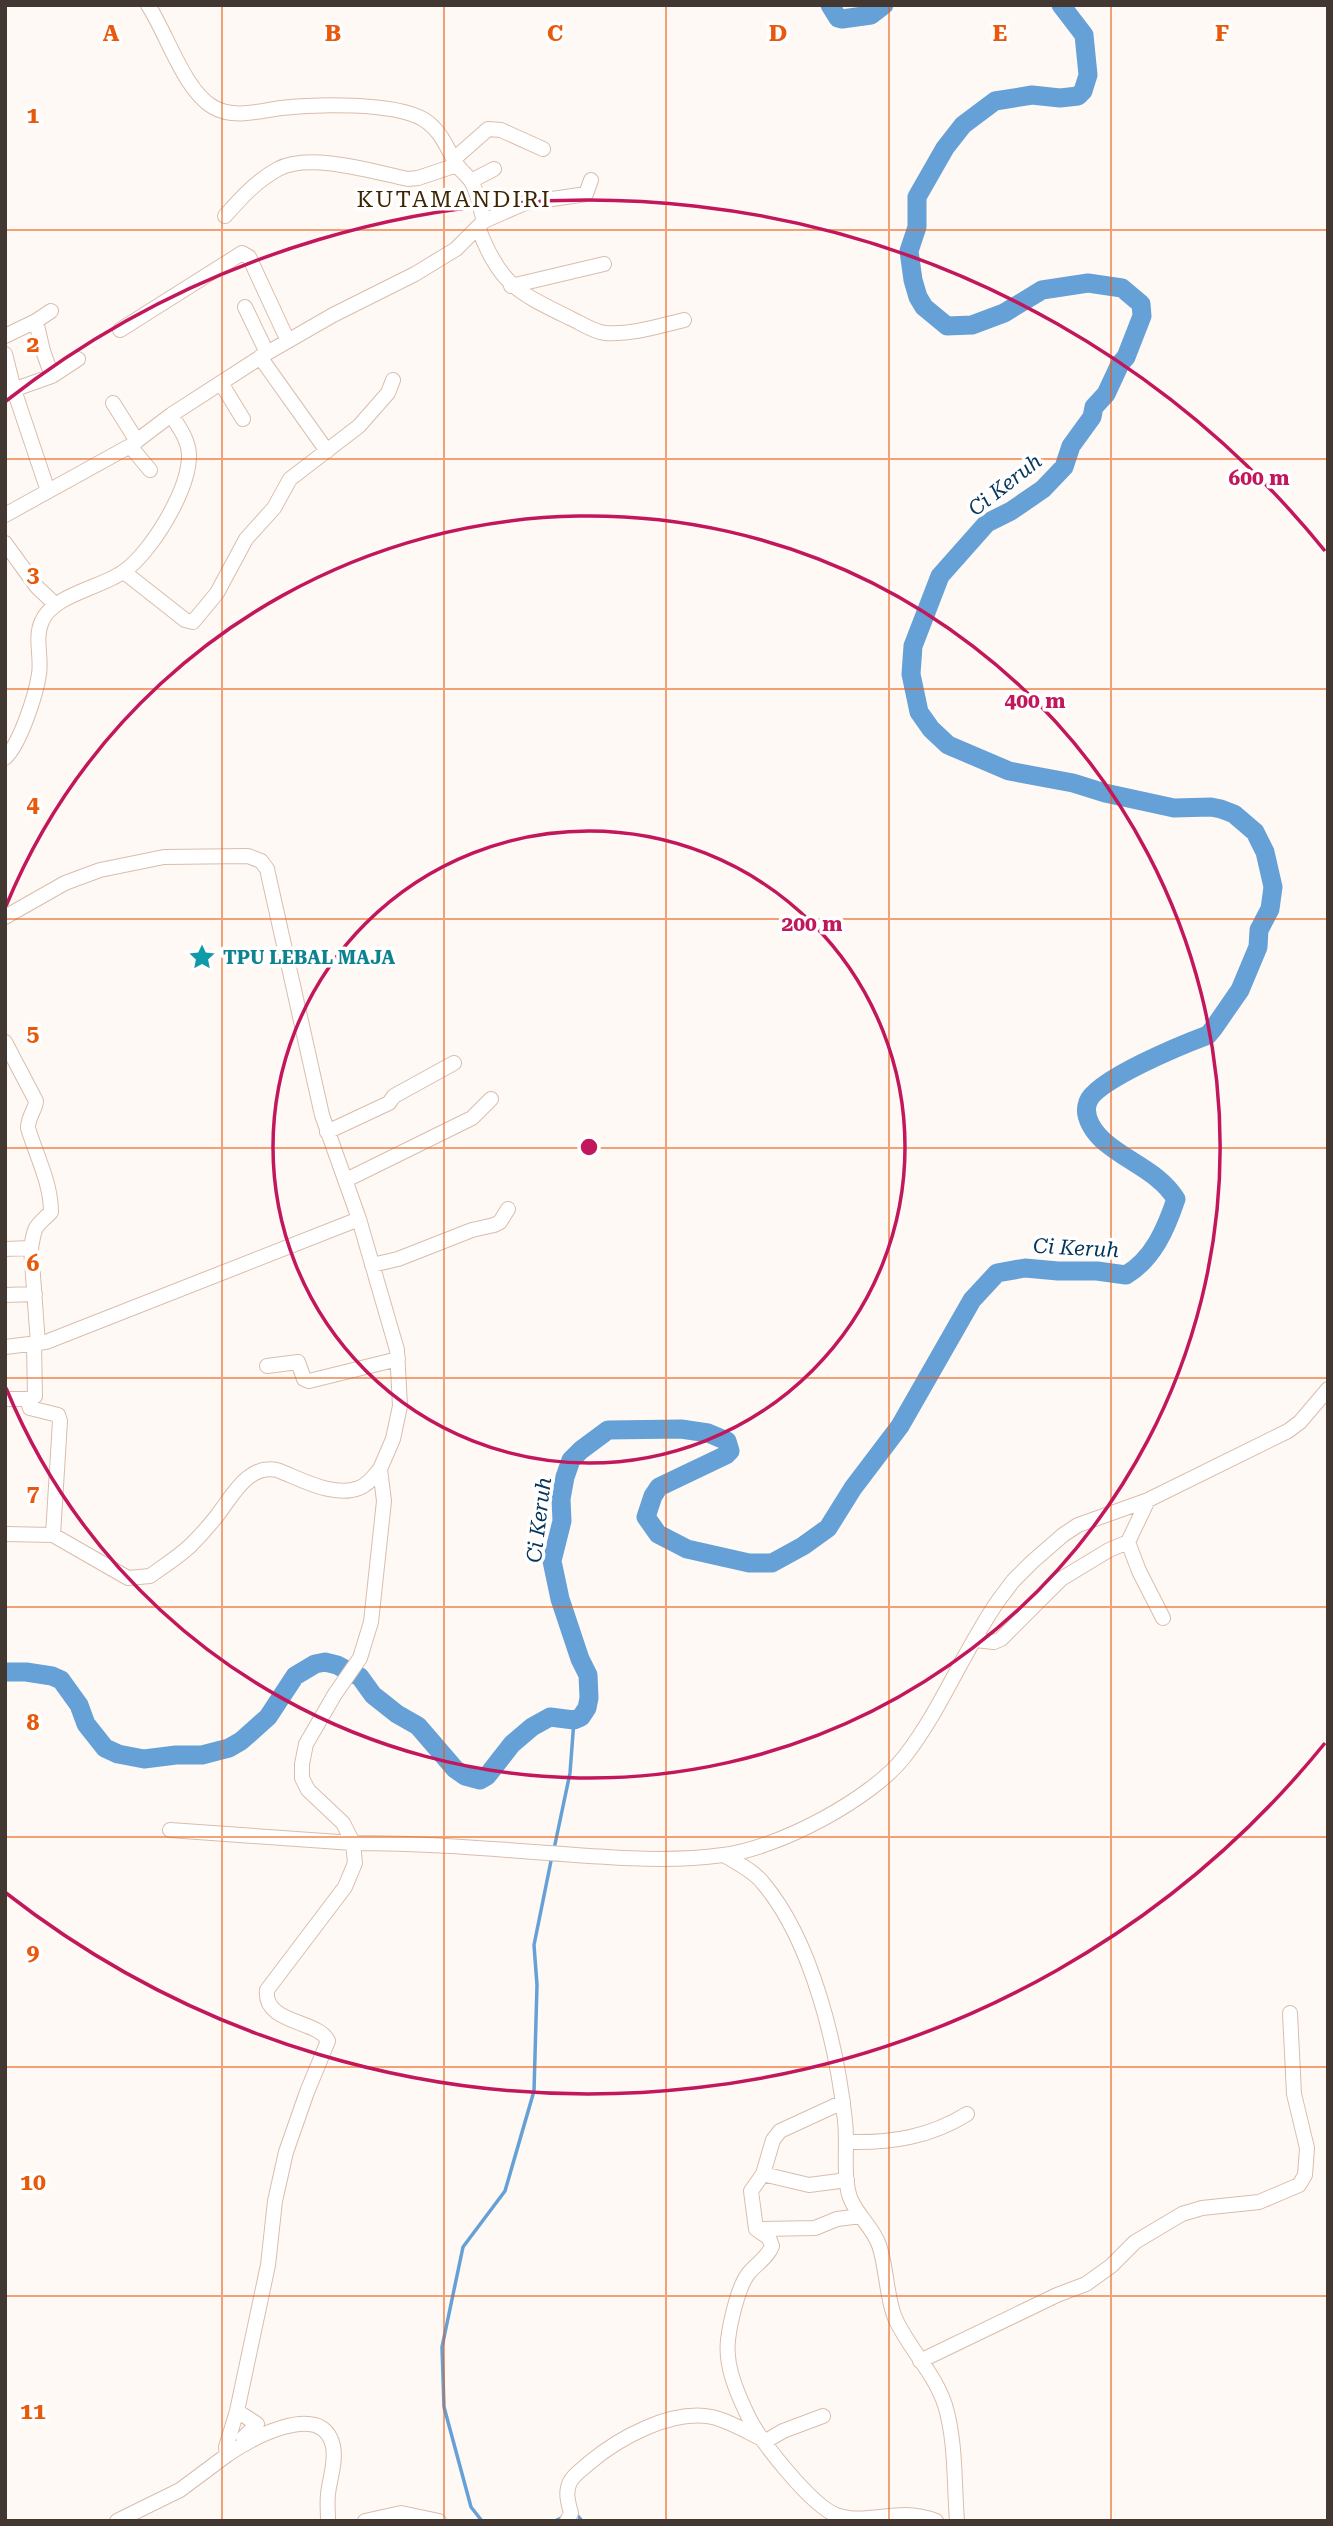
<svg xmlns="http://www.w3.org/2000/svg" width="1333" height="2526" font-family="'Roboto Serif',serif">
	<rect width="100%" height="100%" fill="#fff9f5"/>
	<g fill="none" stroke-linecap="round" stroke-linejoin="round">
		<path stroke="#65a1d7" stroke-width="3.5" d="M554,1849l16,-76 4,-53
			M573,2516h5l4,5
			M482,2521l-11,-14 -27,-100 -2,-60 21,-100 42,-56 29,-100 3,-106 -3,-40 18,-89
			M555,2521l10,-5"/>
		<path stroke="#65a1d7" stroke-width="19" d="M830,5l8,13 4,1 29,-4 13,-10
			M5,1672h21l26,4 9,4 18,25 7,19 19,24 13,6 26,5 32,-4h26l27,-7 12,-7 27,-24 27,-41 20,-12 10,-2 12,3 23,12 13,18 24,19 21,12 37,43 10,7 15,4 7,-4 25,-32 20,-17 18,-10 24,3 7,-3 6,-9 2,-10 -1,-23 -8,-16 -20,-60 -8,-38 10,-40 -1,-22 4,-22 6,-17 10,-10 27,-20 73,-1 27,4 19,8 3,10 -4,4 -67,32 -6,9 -7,21 12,17 29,15 62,14h23l31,-17 25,-18 25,-40 47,-62 72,-126 25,-27 28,-5 33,3h39l29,4c27,-16 40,-46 50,-76 -17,-27 -46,-36 -70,-56 -11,-9 -24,-26 -18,-41 7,-22 96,-58 120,-67l5,-6 27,-39 18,-43 1,-17 11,-21 3,-22 -8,-35 -10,-20 -21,-18 -13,-5 -10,-2 -37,1 -69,-15 -32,-10 -64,-12 -61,-26 -17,-16 -12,-17 -8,-38 2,-28 27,-70 47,-53 24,-12 32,-22 21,-22 7,-21 21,-29 2,-10 12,-13 14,-30 6,-7 16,-41 -1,-12 -19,-16 -34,-5 -46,7 -38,23 -32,12 -25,1 -23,-19 -6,-10 -5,-17 -4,-29 8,-24v-30l28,-49 18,-23 32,-24 37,-6 28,3 18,-2 5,-5 5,-16 -4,-40 -23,-30"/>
		<g stroke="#d9bdac" stroke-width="16">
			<path id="minor" d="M148,5c19,29 36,85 65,102 20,12 47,4 68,1 35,-4 111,-6 142,11 19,12 23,28 34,46 4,6 10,10 14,16 7,11 9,28 13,40
				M454,159l34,-30 13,1 42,19
				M471,181l23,-12
				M225,216c16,-18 31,-35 53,-47 32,-17 95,3 130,10l10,-1 39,-13
				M478,227c22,58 39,65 92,91 11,5 24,14 35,15 27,2 54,-7 79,-13
				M511,286l93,-22
				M245,307l22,46
				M36,321l7,30 9,25
				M120,330l122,-77 7,4 39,84
				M5,336l31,-15 15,-10
				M5,354l9,36 34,101
				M260,357l67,94
				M221,383l22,36
				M7,392l45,-16 26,-17
				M113,403l24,38
				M130,446l20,24
				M5,515l125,-69 41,-31 96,-62 66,-38 82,-41 41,-25 28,-28 41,-18 61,-9 5,-14
				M5,543l32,44 18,17
				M124,572l61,48 8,2 24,-29 29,-54 28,-31 16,-29 69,-53 29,-33 5,-13
				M5,758c15,-14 31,-63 34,-84 3,-17 -5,-36 3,-53 11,-26 58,-33 81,-49 28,-19 67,-83 66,-118 -1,-15 -10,-27 -18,-39
				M5,917l60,-34 35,-13 64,-13 84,-1 13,5 6,8 55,246 37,104 38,131 3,56 -7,33 -13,30 4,32 -13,121 -11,36 -25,36 -29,50 -4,20v14l6,12 35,33 10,20 -183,-13
				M5,1042l31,59c0,8 -8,15 -8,27 8,27 23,55 23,84 -16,16 -16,12 -20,36
				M327,1132l62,-29 5,-7 60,-33
				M346,1180l126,-62 19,-19
				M5,1249l26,-1 7,96
				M372,1265l26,-6 74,-29 22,-5 6,-3 8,-13
				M5,1295l30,-1
				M5,1347l41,-5 313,-123
				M267,1366l31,-4 6,17 5,2 89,-22
				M5,1399h22l8,-3 -1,-51
				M27,1399l3,9 28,7 2,6 -7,114
				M1148,1500l-20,42 11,29 24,47
				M5,1534l48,1 75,43 22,-2c14,-10 28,-19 40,-30 9,-9 18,-19 26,-29 16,-20 31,-53 61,-47 24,9 56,28 82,18 9,-3 15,-12 21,-19
				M975,1640l19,2 7,-3 60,-60 48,-29 19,-8
				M724,1855c13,8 30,16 39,28 49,58 74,163 82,238 3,24 -3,58 6,79 7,16 22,28 28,45 8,23 7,51 16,73 14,31 39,54 50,87 11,36 9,78 12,116
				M843,2102l-63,29 -7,9 -10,34 -12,17 5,38 13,9 3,8c-4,11 -16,18 -24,28 -10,13 -18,49 -20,66 -3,26 9,53 20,76 12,25 63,89 88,99 22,8 47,0 69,0 11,0 21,2 31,6
				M848,2142c44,1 82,-5 119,-28
				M763,2174l46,11 38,-5
				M757,2229l58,-1 22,-9 24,-3
				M920,2361l137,-66 29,-11 25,-18 24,-24 47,-28 20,-6 57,-6 40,-17 6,-10 2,-27 -13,-54 -4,-81
				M237,2411l20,13 -14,14
				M227,2455c22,-15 95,-57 106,-9 3,17 -3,31 -5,48 -1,8 0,18 0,27
				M117,2521l63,-31 47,-35 -1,-8 11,-36 31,-146 7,-64 11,-49 21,-60 21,-51c-9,-21 -65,-17 -61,-51l78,-103 10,-24 -2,-20c65,0 130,5 195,10 58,4 117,10 175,2 54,-6 149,-56 182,-99 37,-48 59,-106 93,-155l15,-20 19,-19 31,-27 15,-10 70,-25 140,-69 12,-9 28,-33
				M365,2521l36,-8 38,8
				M567,2521l4,-8c-3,-11 -6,-21 -1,-31 4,-8 13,-13 19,-19 30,-25 82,-54 123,-46 18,4 37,16 54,24l17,-10 40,-15"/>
		</g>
		<use href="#minor" stroke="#fff" stroke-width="14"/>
	</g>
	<path fill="none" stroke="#e8590c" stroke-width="2" stroke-opacity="0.55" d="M222,5v2516M444,5v2516M666,5v2516M889,5v2516M1111,5v2516M5,230h1323M5,459h1323M5,689h1323M5,919h1323M5,1148h1323M5,1378h1323M5,1607h1323M5,1837h1323M5,2067h1323M5,2296h1323"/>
	<g fill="none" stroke="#c2185b" stroke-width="3.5">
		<circle cx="589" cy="1147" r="316"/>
		<path d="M6 906A631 631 0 1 1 6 1388"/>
		<path d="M1325 1743A947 947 0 0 1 6 1893M6 401A947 947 0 0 1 1325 551"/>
	</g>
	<defs>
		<g id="sight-bare" transform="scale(2.1)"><path d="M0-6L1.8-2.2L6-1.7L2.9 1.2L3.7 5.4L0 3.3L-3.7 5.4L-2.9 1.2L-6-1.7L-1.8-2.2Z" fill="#0f9aa8" stroke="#fff" stroke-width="2.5" paint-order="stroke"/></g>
	</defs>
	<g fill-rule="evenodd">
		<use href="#sight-bare" x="202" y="957"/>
	</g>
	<g text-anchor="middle" stroke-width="7" stroke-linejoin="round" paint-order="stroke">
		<g font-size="19" font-weight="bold" fill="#0d838f" stroke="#fff" text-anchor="start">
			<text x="223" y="964">TPU LEBAL MAJA</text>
		</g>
		<g font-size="21" font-style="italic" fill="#063559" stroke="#fff">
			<text transform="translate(1005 485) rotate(-38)" y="7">Ci Keruh</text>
			<text transform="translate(1076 1248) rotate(3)" y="7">Ci Keruh</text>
			<text transform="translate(539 1520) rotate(-83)" y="7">Ci Keruh</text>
		</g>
		<g font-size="23" letter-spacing="2" fill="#3d2502" stroke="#fff">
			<text x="454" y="207">KUTAMANDIRI</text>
		</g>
	</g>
	<g font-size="23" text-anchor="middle" font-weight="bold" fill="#e8590c" stroke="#fff" stroke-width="7" stroke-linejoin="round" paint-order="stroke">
		<text x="111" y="41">A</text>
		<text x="333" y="41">B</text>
		<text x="555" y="41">C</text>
		<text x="778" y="41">D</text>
		<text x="1000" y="41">E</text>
		<text x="1222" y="41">F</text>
		<text x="33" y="123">1</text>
		<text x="33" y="352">2</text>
		<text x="33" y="582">3</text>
		<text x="33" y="812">4</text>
		<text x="33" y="1041">5</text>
		<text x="33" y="1271">6</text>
		<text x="33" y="1501">7</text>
		<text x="33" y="1730">8</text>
		<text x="33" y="1960">9</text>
		<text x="33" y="2190">10</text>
		<text x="33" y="2419">11</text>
	</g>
	<circle cx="589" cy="1147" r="10" fill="#c2185b" stroke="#fff" stroke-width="3.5"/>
	<g font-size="21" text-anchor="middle" font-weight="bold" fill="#c2185b" stroke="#fff" stroke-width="7" stroke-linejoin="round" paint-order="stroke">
		<text x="1259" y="485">600 m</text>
		<text x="1035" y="708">400 m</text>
		<text x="812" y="931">200 m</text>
	</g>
	<rect width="1333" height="2526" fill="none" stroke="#433831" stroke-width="14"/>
</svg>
